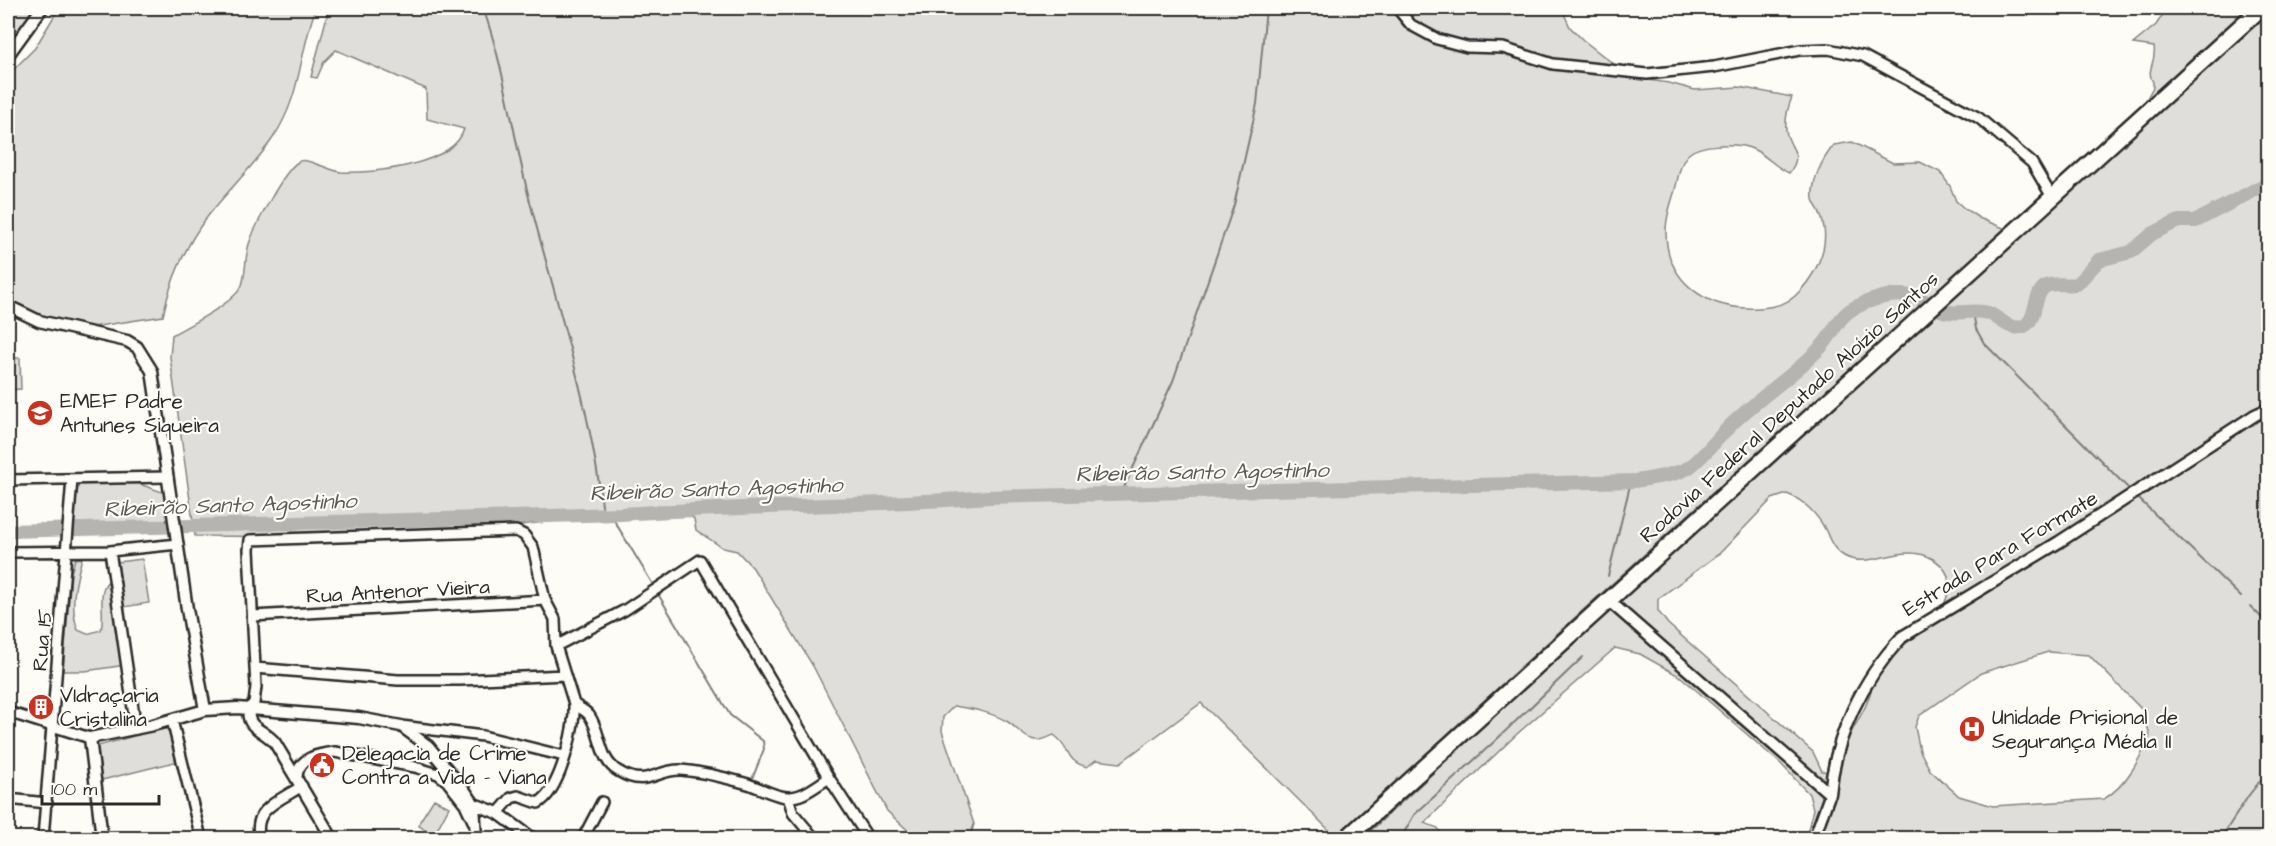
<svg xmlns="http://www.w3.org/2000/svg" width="2276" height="846" font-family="'Architects Daughter',sans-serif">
	<rect width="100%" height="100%" fill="#fdfcf7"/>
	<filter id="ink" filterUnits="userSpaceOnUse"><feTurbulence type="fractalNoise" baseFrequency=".0167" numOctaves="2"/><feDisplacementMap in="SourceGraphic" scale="12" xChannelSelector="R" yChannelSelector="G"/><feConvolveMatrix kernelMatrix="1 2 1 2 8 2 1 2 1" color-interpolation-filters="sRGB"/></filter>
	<g filter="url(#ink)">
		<path fill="#dfdeda" stroke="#858482" stroke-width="1.5" fill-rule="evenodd" d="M8,8h27l-27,38z
			M59,8h257c-17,44 -14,87 -43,130 -19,28 -44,51 -65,78 -22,28 -38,65 -45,100l-71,11 -49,-7 -16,-6 -19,-16v-223l27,-27z
			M329,8h1238l-2,8 5,11 13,13 37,29 22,10 27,4 26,7 44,-3 53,10c-4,10 -7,22 -6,33 2,18 19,23 3,43 -17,-7 -27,-24 -46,-27 -14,-2 -42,-2 -53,7 -10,7 -12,26 -15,37 -4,13 -9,27 -9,40 -1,48 36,77 81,78 15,1 36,-1 48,-12 17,-16 33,-43 29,-68 -1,-5 -3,-13 -5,-17 -2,-5 -5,-6 -6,-12 -2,-18 10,-41 21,-54l18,-3 41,21 27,-1 20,10 10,14 6,15 9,8 14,9 27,11c-70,65 -142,127 -213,191 -153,138 -306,277 -457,417l-135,-134 -81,60 -24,-3 -9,7c-23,-6 -15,-19 -33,-32 -7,3 -15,7 -23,4 -9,-3 -15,-12 -23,-17 -17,-10 -35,-13 -54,-16l-11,11 -1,14 32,93 -2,7 -7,7h-49l-29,-27 -74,-145 -60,-98 -16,-17 -14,-3 -27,-18 -2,-11 -3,-2 -18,-5 -68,3 -85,10 -202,12 -123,-1 -25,-179 2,-22c17,-10 63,-32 70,-50 4,-12 3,-28 7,-41 5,-16 35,-74 49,-82 7,-6 32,9 43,10 31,2 113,-7 123,-43l-37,-10 -1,-30 -90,-39 -12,12 -7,16 -6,-1z
			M2167,8h87l-116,107 15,-28v-5c-8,-11 4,-21 1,-35l-21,-3 23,-19z
			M2268,9v829h-462l7,-29 -4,-15 -28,-30 -100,-87 -41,-23 -25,-6 -98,86 -93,89 14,5 6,10h-81l240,-222 591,-536zM1787,494c17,6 31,21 39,37 4,10 8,19 18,25 26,15 58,-15 89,3 31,19 11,53 -9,72 -6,5 -13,8 -19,13 -11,10 -22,22 -29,35 -5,8 -6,17 -10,26 -4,9 -10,18 -15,28 -5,10 -8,23 -12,34l-10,5 -7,-1 -9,-19 -145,-128 -10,-13v-12l62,-46 52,-54zM2048,652l41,3 54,56 7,25c-11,24 -23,49 -46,63l-111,7 -34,-10 -29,-26 -10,-19 -5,-24 4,-11 62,-43z
			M8,358h12l1,31 -13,1z
			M131,481l34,12 8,35 -84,2 -17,-1v-11l7,-36z
			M82,558c-6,22 -13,50 -4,72l9,4 14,-4c5,-18 -7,-45 13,-52l12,87 -41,6h-22l8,-98 4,-14z
			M142,559l7,44 -25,4 -6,-45z
			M166,729l6,3 7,29 -77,19 -6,-28 2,-6 54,-15z
			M434,799l15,8 -15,28 -15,-9 1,-5z"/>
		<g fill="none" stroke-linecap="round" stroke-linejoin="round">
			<path stroke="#7e7d7b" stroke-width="2" d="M483,8c22,61 30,127 46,190 27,105 62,208 74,316l12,8 37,61
				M1973,312l3,17 8,14 145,146
				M1121,494l52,-113 61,-176 23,-101 9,-96
				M2139,499l102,98
				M1608,576l23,-95
				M658,594l72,121 33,26 1,8 -13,33
				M2250,606l18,18
				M1396,838l5,-3
				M1401,838l13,-23 81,-74 88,-84
				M2221,838l28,-43 19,-24"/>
			<path stroke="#b5b4b1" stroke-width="14" d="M8,531l613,-17c123,-9 245,-7 367,-17l647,-16c17,-3 38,-5 53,-13 11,-6 34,-35 45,-45 27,-26 60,-47 86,-74 14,-13 18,-32 35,-41 21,-11 46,-18 69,-8 8,4 15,11 24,12 14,2 28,-3 41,1 11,4 20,17 33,14 17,-3 11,-34 25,-41 9,-4 22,0 31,-2l22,-24 32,-8 21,-18 16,-8 11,-5h17l72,-38"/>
			<g stroke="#2b2b2b" stroke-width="14">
				<path id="minor" d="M1397,8l14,17 26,14 30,8 36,1 50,16 94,10 67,-7 86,-17 28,-1 35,7 116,62 53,45 20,34
					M8,480l160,-3
					M110,551l26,178
					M8,552l102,-1 68,-7
					M252,616l293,-16
					M556,646l69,-36 75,-50 129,218 39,60
					M255,668l143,12h62l105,-5
					M574,704c5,4 11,6 15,11 13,18 9,44 29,56 29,18 38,-2 63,-1 22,2 46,8 67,14 13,4 27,13 40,13 15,1 29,-12 41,-19
					M249,708l5,-5 2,-16 -7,-137 1,-10 266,-9 8,4 9,12 12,53 10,19 1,27 18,58v10c-2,23 -15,78 -36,89l-20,-7 -7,2 -13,15
					M8,712l82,26
					M172,720l29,118
					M401,726l82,10 81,20
					M297,777c1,-19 20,-23 38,-25l80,15 23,7 9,7 18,23 8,17
					M788,797l5,16 21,25
					M8,799l39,4
					M43,838l29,-359
					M260,838c-9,-29 21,-38 42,-52
					M583,838l19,-36
					M1814,838l16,-44"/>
			</g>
			<g stroke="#2b2b2b" stroke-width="15">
				<path id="tertiary" d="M8,55l34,-47
					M8,306l31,15 88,20 10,6 15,24 35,238 18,101
					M1608,600l222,194
					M249,708c-4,21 15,21 26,35l57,95
					M1830,794c5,-58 32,-114 72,-157l157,-95 196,-127 13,-6
					M474,804l24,9 34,25
					M102,838l-12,-100 63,-13 52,-15 32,-2 122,10 42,8 27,20 37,45 9,13 2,34"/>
			</g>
			<g stroke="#2b2b2b" stroke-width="20">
				<path id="trunk" d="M1347,838l914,-830"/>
			</g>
			<use href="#minor" stroke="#fdfcf7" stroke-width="9"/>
			<use href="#tertiary" stroke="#fdfcf7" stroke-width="10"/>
			<use href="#trunk" stroke="#fdfcf7" stroke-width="15"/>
		</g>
	</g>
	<defs>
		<g id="school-disc" transform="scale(1.35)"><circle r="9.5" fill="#c8321e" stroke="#fdfcf7"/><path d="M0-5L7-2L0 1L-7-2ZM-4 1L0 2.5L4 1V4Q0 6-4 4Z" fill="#fff"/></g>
		<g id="building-disc" transform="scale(1.35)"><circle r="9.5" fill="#c8321e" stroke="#fdfcf7"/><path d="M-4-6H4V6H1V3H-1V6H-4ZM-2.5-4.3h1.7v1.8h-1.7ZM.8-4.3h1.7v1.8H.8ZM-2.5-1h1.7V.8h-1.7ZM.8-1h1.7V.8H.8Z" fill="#fff"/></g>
		<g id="hospital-disc" transform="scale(1.35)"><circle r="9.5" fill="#c8321e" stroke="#fdfcf7"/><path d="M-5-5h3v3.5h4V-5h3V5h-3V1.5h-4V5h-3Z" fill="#fff"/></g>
		<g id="civic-disc" transform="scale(1.35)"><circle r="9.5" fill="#c8321e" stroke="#fdfcf7"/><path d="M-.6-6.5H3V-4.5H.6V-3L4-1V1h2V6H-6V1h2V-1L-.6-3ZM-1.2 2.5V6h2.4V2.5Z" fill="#fff"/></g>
	</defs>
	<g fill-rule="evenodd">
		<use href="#school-disc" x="40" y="413"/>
		<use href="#building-disc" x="41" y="707"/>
		<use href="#hospital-disc" x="1972" y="729"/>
		<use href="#civic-disc" x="322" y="765"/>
	</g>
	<g text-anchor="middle" stroke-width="4.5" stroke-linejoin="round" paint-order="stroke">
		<g font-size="21" fill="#2b2b2b" stroke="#fdfcf7" text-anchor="start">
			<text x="60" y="408">EMEF Padre<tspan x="60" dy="24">Antunes Siqueira</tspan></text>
			<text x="60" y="702">VIdraçaria<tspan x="60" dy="24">Cristalina</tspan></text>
			<text x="1992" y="724">Unidade Prisional de<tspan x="1992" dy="24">Segurança Média II</tspan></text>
			<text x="342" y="760">Delegacia de Crime<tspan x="342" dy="24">Contra a Vida - Viana</tspan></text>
		</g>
		<g font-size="21" fill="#2b2b2b" stroke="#fdfcf7">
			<text transform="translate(1789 407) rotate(-42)" y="7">Rodovia Federal Deputado Aloízio Santos</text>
			<text transform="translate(2000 553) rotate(-31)" y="7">Estrada Para Formate</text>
			<text transform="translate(398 591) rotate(-3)" y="7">Rua Antenor Vieira</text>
			<text transform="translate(42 640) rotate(-85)" y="7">Rua 15</text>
		</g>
		<g font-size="22" font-style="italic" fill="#5b5b5a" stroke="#fdfcf7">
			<text transform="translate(1202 471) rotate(-1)" y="8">Ribeirão Santo Agostinho</text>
			<text transform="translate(716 488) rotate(-2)" y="8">Ribeirão Santo Agostinho</text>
			<text transform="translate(230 504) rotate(-2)" y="8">Ribeirão Santo Agostinho</text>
		</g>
	</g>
	<rect width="2276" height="846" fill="none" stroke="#fdfcf7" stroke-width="30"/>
	<rect x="15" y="15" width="2246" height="816" fill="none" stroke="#2b2b2b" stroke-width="2" filter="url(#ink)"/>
	<path d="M42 795v9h117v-9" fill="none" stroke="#2b2b2b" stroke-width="3"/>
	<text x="51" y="795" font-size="18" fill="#2b2b2b" stroke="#fdfcf7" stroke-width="4.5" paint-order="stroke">100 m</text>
</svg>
